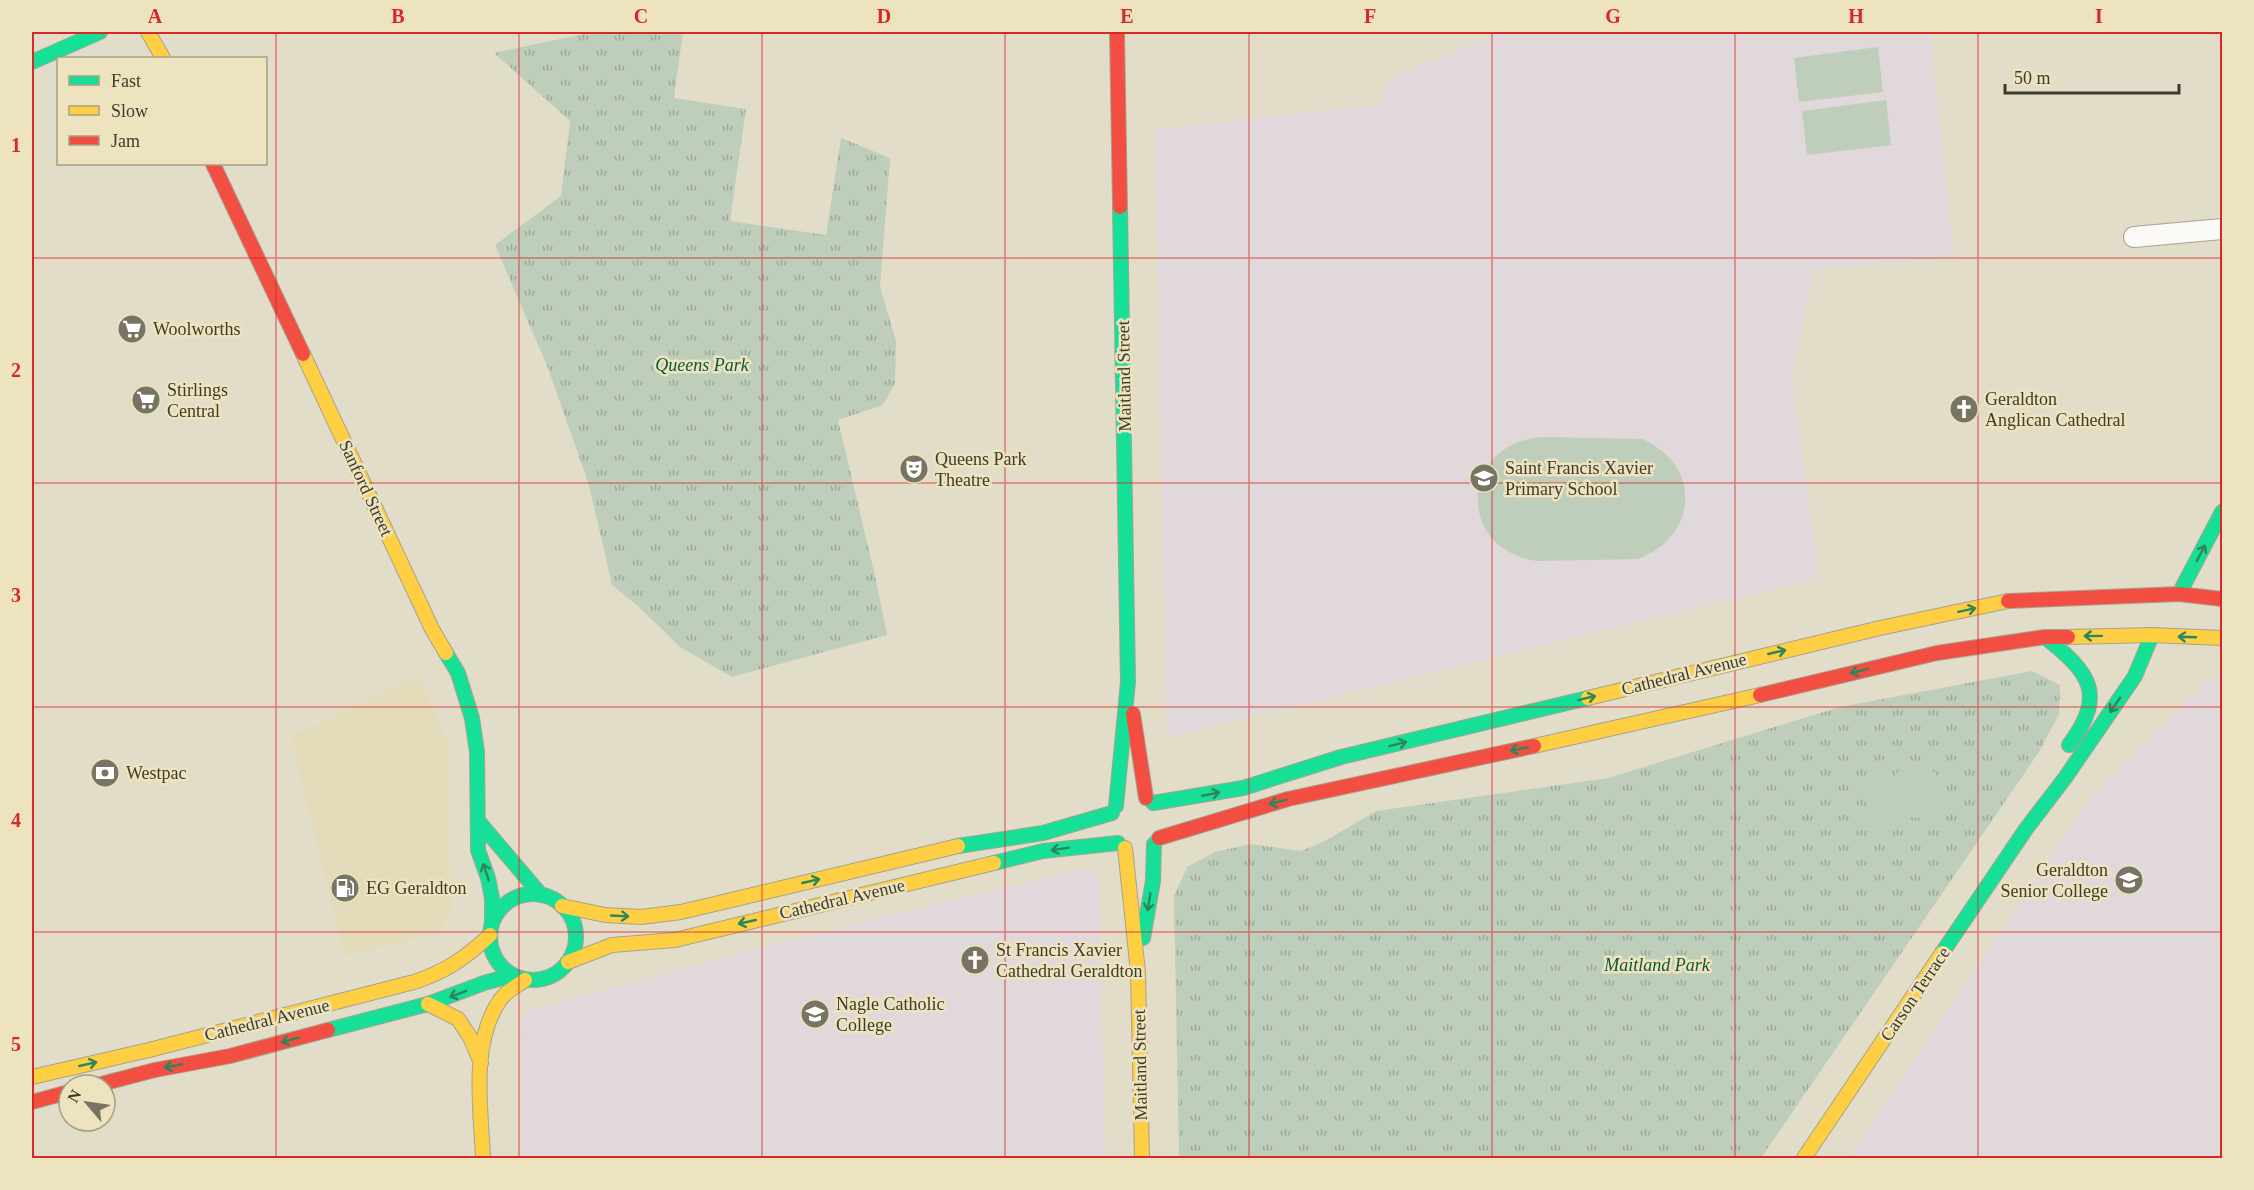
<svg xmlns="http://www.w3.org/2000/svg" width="2254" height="1190" font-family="'Times New Roman',serif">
	<defs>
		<pattern id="grass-tufts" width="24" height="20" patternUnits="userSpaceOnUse" patternTransform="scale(1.5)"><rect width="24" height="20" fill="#beceba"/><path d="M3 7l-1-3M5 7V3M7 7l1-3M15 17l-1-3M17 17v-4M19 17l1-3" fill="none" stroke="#9ca897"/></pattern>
	</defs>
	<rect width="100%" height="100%" fill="#e2ddc8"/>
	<path fill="#e3dbb9" d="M418,677l30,65 3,170 -13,21 -93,23 -54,-220z"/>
	<path fill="#e0d8da" d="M1498,32h432l24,225 -140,13 -22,109 27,199 -652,159 -12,-607 222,-25 16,-29 101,-40z
		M2209,680l13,1v477h-374l246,-364z
		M1087,868l9,5 3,9 6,276h-583l-2,-132 3,-8 8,-8 258,-70z"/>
	<path fill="url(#grass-tufts)" d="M593,32h90l-9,66 72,11 -16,112 96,14 15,-97 49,20 -10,129 16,54 -1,42 -12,22 -45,15 37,156 12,59 -155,42 -52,-30 -41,-40 -27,-22 -23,-100 -41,-117 -53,-123 66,-49 9,-75 -76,-68z
		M2032,671l28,14 -1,29 -20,38 -278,406h-582l-5,-262 13,-29 28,-15 36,-8 50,7 24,-10 51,-30 232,-33 232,-71z"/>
	<path fill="#beceba" d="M1878,47l5,45 -84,10 -5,-44z
		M1886,100l5,45 -84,10 -5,-44z
		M1543,437l99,2c60,26 57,97 -4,120l-100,2c-83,-10 -79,-119 5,-124z
		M1910,764c8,0 17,1 23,7 16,19 7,53 -21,46l-30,22 -21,-48 34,-13 4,-8z"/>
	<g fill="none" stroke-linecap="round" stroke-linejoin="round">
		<g stroke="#a6a292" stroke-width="22">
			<path id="street" d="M2134,237l88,-8"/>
		</g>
		<g stroke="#a6a292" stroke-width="16">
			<path id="fast" d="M32,62l68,-30
				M2179,594l43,-82
				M2045,637c45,36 62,57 24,108
				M446,653l12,20 14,45 5,34 1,98 10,28 4,20v25
				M1153,803l90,-15 98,-31 247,-59
				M1116,806l12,-124 -8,-475
				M479,822l62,73
				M958,846l85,-13 69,-20
				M994,863l49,-12 75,-8
				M490 937a43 43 0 1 1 86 0a43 43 0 1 1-86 0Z
				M1143,938l10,-57 1,-37
				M1942,953l84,-124 39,-51 70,-102 17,-41
				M328,1030l100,-26 56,-21 29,-8"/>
		</g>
		<g stroke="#a6a292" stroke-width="16">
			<path id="slow" d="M148,32l15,26
				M303,354l129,275 14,24
				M2068,637l84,-2 70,3
				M1588,698l292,-70 128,-27
				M1534,746l226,-51
				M1125,848l13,124 4,186
				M562,906l43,9 36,2 40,-5 277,-66
				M568,962l44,-17 63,-5 319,-77
				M428,1004l30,15 12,18 11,26
				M32,1077l117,-27 265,-68c31,-10 53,-25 76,-47
				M483,1158c-2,-50 -13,-114 17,-158 6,-9 17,-14 25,-20
				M1804,1158l138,-205"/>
		</g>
		<g stroke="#a6a292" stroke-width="16">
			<path id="jam" d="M1117,32l3,175
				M213,164l90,190
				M2008,601l171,-7 43,5
				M1760,695l177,-42 108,-16h23
				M1133,714l13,84
				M1159,838l129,-39 246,-53
				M97,1085l58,-15 75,-14 98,-26
				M32,1102l37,-10"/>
		</g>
		<use href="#street" stroke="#fbfaf7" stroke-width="20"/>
		<use href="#fast" stroke="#16e098" stroke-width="14"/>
		<use href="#slow" stroke="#ffcf43" stroke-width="14"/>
		<use href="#jam" stroke="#f24e42" stroke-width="14"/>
	</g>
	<defs><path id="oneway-shaft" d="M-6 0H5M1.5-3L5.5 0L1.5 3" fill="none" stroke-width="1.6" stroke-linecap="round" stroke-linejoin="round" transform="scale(1.5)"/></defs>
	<g stroke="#2d855d">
		<use href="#oneway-shaft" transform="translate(2201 553) rotate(-62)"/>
		<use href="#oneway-shaft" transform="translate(1967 610) rotate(-12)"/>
		<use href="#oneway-shaft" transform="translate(2093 636) rotate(179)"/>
		<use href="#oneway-shaft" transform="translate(2187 637) rotate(-178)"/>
		<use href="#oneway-shaft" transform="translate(1777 652) rotate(-13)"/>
		<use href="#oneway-shaft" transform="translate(1859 671) rotate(166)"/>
		<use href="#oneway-shaft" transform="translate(1587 698) rotate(-14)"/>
		<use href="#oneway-shaft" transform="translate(2115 705) rotate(125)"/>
		<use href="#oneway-shaft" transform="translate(1398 744) rotate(-14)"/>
		<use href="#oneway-shaft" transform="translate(1519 749) rotate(168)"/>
		<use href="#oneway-shaft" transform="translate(1211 794) rotate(-11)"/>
		<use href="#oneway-shaft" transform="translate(1278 802) rotate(165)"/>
		<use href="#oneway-shaft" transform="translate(1060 849) rotate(171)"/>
		<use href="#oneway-shaft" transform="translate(486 872) rotate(-109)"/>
		<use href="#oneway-shaft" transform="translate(811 881) rotate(-13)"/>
		<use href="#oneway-shaft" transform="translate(1149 902) rotate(99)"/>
		<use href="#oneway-shaft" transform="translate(620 916) rotate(3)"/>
		<use href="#oneway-shaft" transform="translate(747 922) rotate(167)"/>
		<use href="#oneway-shaft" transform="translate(458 994) rotate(159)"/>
		<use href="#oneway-shaft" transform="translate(290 1040) rotate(165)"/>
		<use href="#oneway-shaft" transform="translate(88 1064) rotate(-13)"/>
		<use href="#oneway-shaft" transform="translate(173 1066) rotate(170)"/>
	</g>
	<path fill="none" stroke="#d62828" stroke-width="1.5" stroke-opacity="0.55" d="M276,32v1126M519,32v1126M762,32v1126M1005,32v1126M1249,32v1126M1492,32v1126M1735,32v1126M1978,32v1126M32,258h2190M32,483h2190M32,707h2190M32,932h2190"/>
	<defs>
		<g id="supermarket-disc" transform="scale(1.5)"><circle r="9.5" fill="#787463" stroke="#ede3be"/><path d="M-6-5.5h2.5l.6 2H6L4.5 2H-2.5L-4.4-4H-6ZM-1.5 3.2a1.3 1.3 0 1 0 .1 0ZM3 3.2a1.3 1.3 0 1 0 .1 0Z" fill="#fff"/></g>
		<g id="church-disc" transform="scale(1.5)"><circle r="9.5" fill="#787463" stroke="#ede3be"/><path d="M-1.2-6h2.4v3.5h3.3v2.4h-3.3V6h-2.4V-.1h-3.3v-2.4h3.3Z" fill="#fff"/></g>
		<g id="theatre-disc" transform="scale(1.5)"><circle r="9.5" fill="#787463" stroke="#ede3be"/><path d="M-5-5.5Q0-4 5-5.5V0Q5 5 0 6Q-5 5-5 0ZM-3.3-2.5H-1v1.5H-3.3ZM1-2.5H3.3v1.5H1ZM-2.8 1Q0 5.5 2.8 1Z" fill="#fff"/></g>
		<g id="school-disc" transform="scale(1.5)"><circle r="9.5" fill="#787463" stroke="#ede3be"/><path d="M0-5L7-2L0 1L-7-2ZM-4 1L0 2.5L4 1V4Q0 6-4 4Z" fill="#fff"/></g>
		<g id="bank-disc" transform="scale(1.5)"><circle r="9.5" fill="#787463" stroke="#ede3be"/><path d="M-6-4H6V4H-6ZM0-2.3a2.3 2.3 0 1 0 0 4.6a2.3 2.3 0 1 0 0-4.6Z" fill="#fff"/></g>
		<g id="fuel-disc" transform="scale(1.5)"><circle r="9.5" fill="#787463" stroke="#ede3be"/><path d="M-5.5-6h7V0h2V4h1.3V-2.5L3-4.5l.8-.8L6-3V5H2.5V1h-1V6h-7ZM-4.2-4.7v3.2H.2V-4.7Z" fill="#fff"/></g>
	</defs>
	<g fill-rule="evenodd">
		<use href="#supermarket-disc" x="132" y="329"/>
		<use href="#supermarket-disc" x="146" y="400"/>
		<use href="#church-disc" x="1964" y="409"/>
		<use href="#theatre-disc" x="914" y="469"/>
		<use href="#school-disc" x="1484" y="478"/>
		<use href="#bank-disc" x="105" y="773"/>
		<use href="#school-disc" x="2129" y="880"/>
		<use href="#fuel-disc" x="345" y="888"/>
		<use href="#church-disc" x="975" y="960"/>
		<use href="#school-disc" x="815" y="1014"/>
	</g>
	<g text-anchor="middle" stroke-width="5" stroke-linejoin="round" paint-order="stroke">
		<g font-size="18" fill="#3f3b2c" stroke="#ede3be" text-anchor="start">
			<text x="153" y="335">Woolworths</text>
			<text x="167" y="396">Stirlings<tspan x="167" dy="21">Central</tspan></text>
			<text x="1985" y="405">Geraldton<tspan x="1985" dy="21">Anglican Cathedral</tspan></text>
			<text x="935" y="465">Queens Park<tspan x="935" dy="21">Theatre</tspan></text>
			<text x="1505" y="474">Saint Francis Xavier<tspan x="1505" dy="21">Primary School</tspan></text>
			<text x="126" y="779">Westpac</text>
			<text x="2108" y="876" text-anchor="end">Geraldton<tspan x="2108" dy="21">Senior College</tspan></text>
			<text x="366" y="894">EG Geraldton</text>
			<text x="996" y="956">St Francis Xavier<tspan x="996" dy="21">Cathedral Geraldton</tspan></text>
			<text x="836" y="1010">Nagle Catholic<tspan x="836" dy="21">College</tspan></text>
		</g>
		<g font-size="18" font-style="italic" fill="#0b5738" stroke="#ede3be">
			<text x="702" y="371">Queens Park</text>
			<text x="1657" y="971">Maitland Park</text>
		</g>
		<g font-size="18" fill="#3f3b2c" stroke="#ede3be">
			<text transform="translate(1124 376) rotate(-91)" y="6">Maitland Street</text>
			<text transform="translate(366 488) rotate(65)" y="6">Sanford Street</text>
			<text transform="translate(1684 674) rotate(-14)" y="6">Cathedral Avenue</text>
			<text transform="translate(842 899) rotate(-13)" y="6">Cathedral Avenue</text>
			<text transform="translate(1915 994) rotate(-56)" y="6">Carson Terrace</text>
			<text transform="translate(267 1020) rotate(-14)" y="6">Cathedral Avenue</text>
			<text transform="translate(1140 1065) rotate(-91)" y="6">Maitland Street</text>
		</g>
	</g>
	<rect width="2254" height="1190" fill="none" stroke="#ede3be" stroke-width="66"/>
	<rect x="57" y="57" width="210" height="108" fill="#ede3be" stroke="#a7a084" stroke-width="1.5"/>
	<rect x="69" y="76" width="30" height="9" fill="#16e098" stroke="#a7a084" stroke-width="1.5"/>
	<text x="111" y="87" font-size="18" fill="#3f3b2c">Fast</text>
	<rect x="69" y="106" width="30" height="9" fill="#ffcf43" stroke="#a7a084" stroke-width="1.5"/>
	<text x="111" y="117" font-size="18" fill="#3f3b2c">Slow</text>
	<rect x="69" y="136" width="30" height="9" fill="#f24e42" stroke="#a7a084" stroke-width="1.5"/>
	<text x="111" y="147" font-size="18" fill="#3f3b2c">Jam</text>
	<g transform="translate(87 1103) rotate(299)"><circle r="28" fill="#ede3be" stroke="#a7a084" stroke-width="1.5"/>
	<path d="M0-4.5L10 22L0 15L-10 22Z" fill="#787463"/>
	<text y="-9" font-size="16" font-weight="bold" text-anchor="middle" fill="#3f3b2c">N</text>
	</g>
	<path d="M2005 84v9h174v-9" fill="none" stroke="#3f3b2c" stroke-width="3"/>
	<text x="2014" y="84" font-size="18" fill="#3f3b2c" stroke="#ede3be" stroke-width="4.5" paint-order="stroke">50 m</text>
	<rect x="33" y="33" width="2188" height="1124" fill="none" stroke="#d62828" stroke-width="2"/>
	<g font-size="20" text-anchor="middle" font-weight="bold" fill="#d62828">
		<text x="155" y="23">A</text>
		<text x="398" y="23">B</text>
		<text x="641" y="23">C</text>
		<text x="884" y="23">D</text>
		<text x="1127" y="23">E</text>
		<text x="1370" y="23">F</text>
		<text x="1613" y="23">G</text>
		<text x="1856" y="23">H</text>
		<text x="2099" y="23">I</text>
		<text x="16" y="152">1</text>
		<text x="16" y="377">2</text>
		<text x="16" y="602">3</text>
		<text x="16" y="827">4</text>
		<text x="16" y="1051">5</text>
	</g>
</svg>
